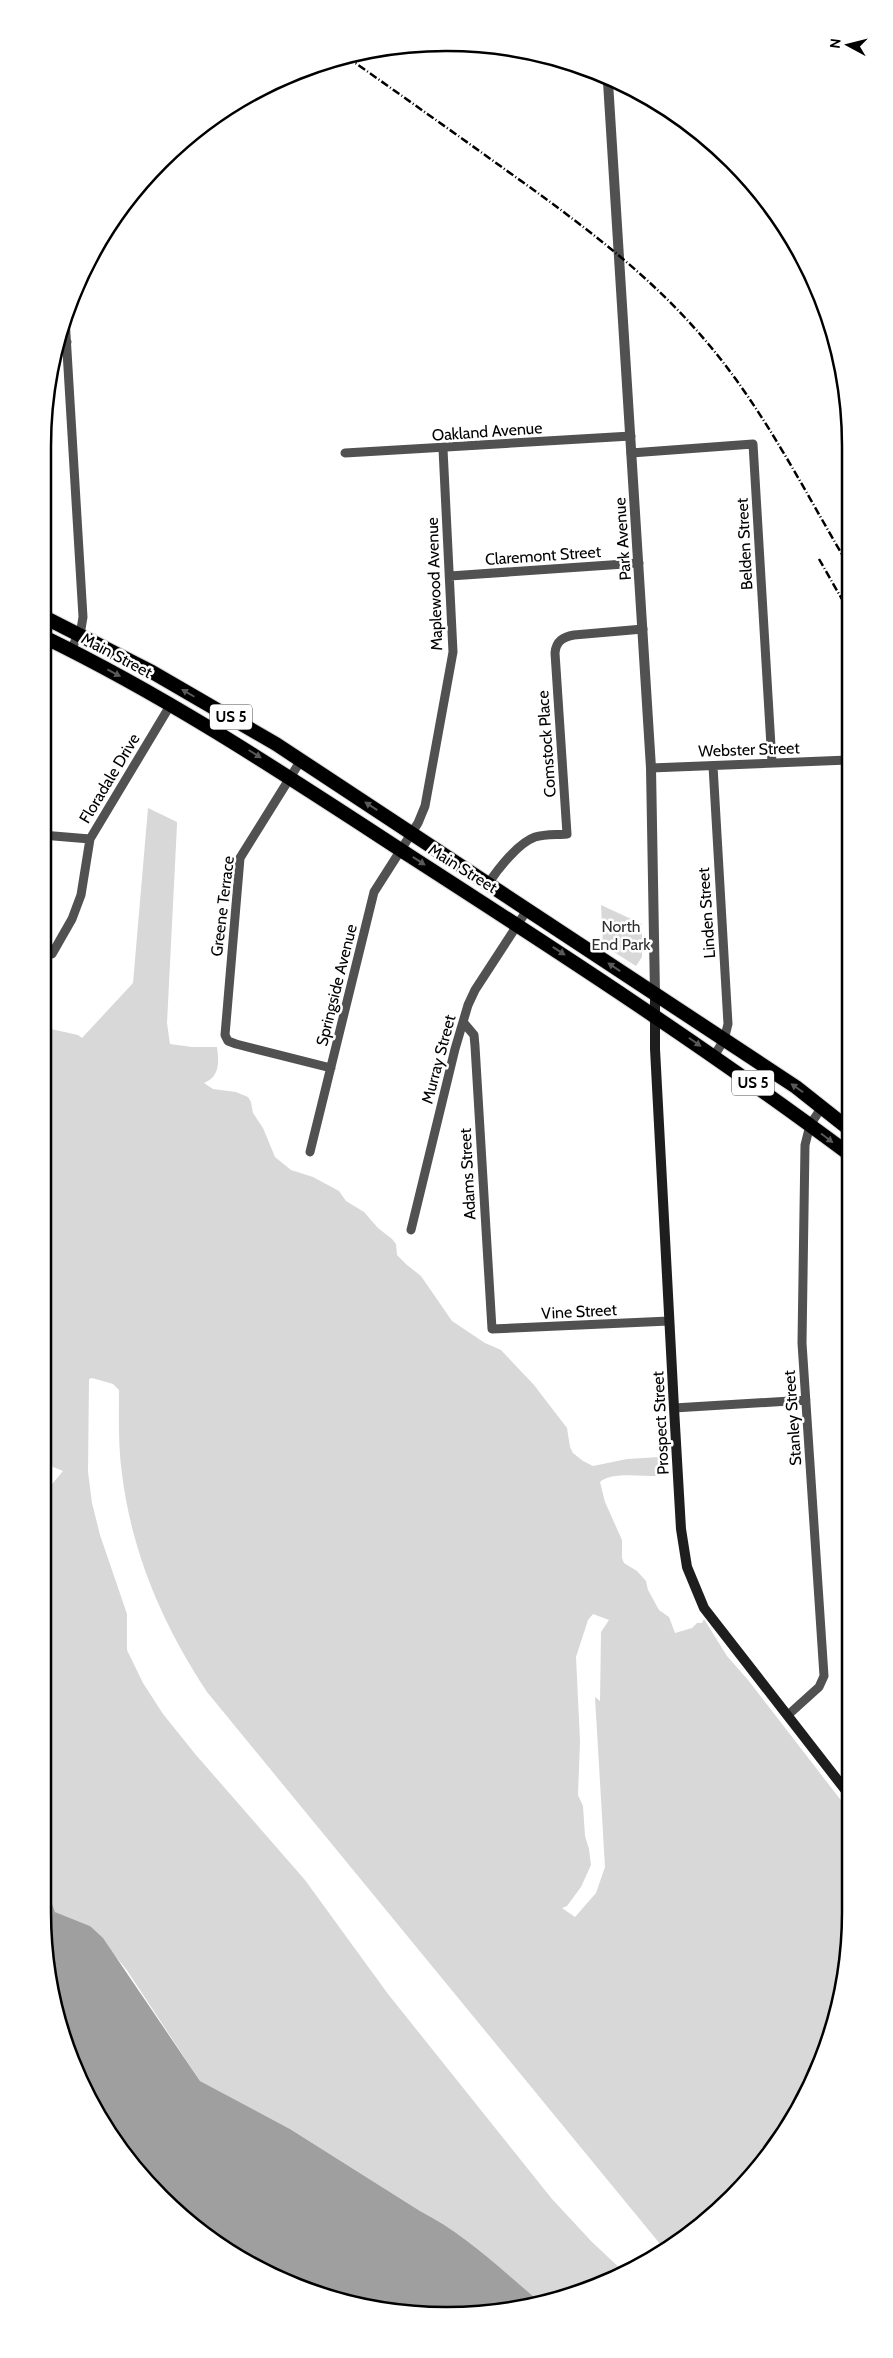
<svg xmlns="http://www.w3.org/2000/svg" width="893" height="2358" font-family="Cabin,sans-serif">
	<rect width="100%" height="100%" fill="#fff"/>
	<path fill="#d8d8d8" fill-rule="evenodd" d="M148,808l29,14v3l-10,198 3,21 22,3h25c2,15 3,30 -13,36l9,6 23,3 12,5 3,5 2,11 10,15 12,29 16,13 22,7 26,14 7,10 18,11 14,16 14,11 4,5 1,11 10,10 14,11 31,45 33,22 16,7 33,35 33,43 3,19 3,6 10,8 10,5 34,-7 32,-2 6,2v12l-3,5c-16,1 -51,-5 -62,6l5,20 17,38v18l2,5 13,8 9,10 2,9 11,20 10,7 6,16 17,-5 5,-5h5l2,-4 23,37 21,24 102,132v100l-13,104 -28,74 -42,67 -102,93 -458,-558c-44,-67 -75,-138 -85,-218 -4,-28 -3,-56 -3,-84l-6,-6 -21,-6 -3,1 -1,93 4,31 8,32 27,79v36l16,33 20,31 33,41 109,125 83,114 164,205 40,43 32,30 -23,13 -60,18c-39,-33 -76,-69 -121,-92l-130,-82 -90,-48 -74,-112 -36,-43 -35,-14 -13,-33v-383l21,-25 -10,-4 -11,-8v-432l36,8 4,3 51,-55zM593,1614l16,6 -8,12 -1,69 -5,-4 10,170 -9,26 -21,24 -13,-9 5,-2 14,-19 10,-22 -2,-16 -4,-13 -2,-30 -5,-11 2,-54 -4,-84 12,-37z
		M601,905l41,19v33l-6,9 -33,-21z"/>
	<path fill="#9f9f9f" d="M43,1879l12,33 35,14 13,12 97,143 90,48 130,82c45,23 82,59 121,92l-15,5 -133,4 -76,-18 -72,-32 -102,-84 -47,-65 -32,-71 -21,-130z"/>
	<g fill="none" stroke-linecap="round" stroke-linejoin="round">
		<g stroke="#dbdbdb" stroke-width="16">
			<path id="trunk" d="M42,616l110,56 124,72 520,343 53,42
				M42,636c130,63 248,142 368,220 149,96 297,192 439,298"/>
		</g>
		<path stroke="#515151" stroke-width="9" d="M65,318l18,299 -2,12 -10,21
			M56,343l11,-1
			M345,453l286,-17
			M631,453l122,-9 19,319
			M450,576l189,-13
			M301,760l-61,98 -15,177 3,6 8,3 95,24
			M713,766l15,258 -4,16 -10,16
			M651,768l197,-8
			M42,835l48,4
			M488,884c10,-15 30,-41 47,-47 10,-3 22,-2 32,-3l-12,-181c1,-12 8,-16 19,-18l69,-6
			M52,954l20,-35 9,-24 9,-56 81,-135
			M463,1022l11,13 1,11 17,283 177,-8
			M310,1152l64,-260 44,-69 7,-17 28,-154 -10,-203
			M411,1230l44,-181 13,-44 7,-15 52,-80
			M674,1408l132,-8
			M788,1715l31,-28 5,-11 -22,-333 3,-198 5,-20 12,-18"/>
		<path stroke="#515151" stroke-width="10" d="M608,82l43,686 4,226"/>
		<path stroke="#1e1e1e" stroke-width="10" d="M655,994v55l19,359 7,121 6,38 17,41 146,188"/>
		<use href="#trunk" stroke="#000" stroke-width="14"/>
		<path stroke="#000" stroke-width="2.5" stroke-dasharray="8 2.5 1 2.5" stroke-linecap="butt" d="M347,57c55,39 109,77 163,116 74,53 142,103 200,173 55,66 94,144 137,217
			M819,559l28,49"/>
	</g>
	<defs><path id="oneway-solid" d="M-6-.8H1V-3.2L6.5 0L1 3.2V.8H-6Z" transform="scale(1.25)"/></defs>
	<g fill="#595959">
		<use href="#oneway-solid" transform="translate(114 673) rotate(28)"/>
		<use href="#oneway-solid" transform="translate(188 693) rotate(-150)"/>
		<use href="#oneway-solid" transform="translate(255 754) rotate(32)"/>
		<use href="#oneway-solid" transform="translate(371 806) rotate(-147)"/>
		<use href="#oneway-solid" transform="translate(419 861) rotate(33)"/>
		<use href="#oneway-solid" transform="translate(559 951) rotate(33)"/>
		<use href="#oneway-solid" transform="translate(614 967) rotate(-146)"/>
		<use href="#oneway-solid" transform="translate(695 1042) rotate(35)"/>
		<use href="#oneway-solid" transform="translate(797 1088) rotate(-145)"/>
		<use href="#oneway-solid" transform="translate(827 1138) rotate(37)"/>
	</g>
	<g text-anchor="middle" stroke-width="5" stroke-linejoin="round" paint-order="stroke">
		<g fill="#fff" stroke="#4c4c4c" stroke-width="1">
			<rect x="210" y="704.5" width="42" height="25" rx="4"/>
			<rect x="732" y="1070.5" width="42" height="25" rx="4"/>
		</g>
		<g font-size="15" font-weight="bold" fill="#000">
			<text x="231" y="722">US 5</text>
			<text x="753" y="1088">US 5</text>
		</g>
		<g font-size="16" fill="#000" stroke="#fff">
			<text transform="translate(487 431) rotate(-4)" y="6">Oakland Avenue</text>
			<text transform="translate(622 539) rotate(-94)" y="6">Park Avenue</text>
			<text transform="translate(744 544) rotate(-93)" y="6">Belden Street</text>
			<text transform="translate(543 555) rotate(-4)" y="6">Claremont Street</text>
			<text transform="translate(434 584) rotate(-92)" y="6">Maplewood Avenue</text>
			<text transform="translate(117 655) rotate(28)" y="6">Main Street</text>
			<text transform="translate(546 744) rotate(-94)" y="6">Comstock Place</text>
			<text transform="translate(749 749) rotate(-2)" y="6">Webster Street</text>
			<text transform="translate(109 778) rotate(-59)" y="6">Floradale Drive</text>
			<text transform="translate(463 868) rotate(32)" y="6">Main Street</text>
			<text transform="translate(222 906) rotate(-83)" y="6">Greene Terrace</text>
			<text transform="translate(706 913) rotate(-94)" y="6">Linden Street</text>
			<text transform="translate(336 985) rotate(-76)" y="6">Springside Avenue</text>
			<text transform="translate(438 1059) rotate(-75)" y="6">Murray Street</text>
			<text transform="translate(467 1174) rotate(-93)" y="6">Adams Street</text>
			<text transform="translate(579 1311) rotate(-3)" y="6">Vine Street</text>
			<text transform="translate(792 1418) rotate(-94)" y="6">Stanley Street</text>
			<text transform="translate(660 1423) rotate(-93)" y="6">Prospect Street</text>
		</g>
		<g font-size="16" fill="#2f2f2f" stroke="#fff">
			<text x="621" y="932">North<tspan x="621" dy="18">End Park</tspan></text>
		</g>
	</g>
	<path d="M0 0H893V2358H0ZM446 51H447A395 395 0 0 1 842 446V1912A395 395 0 0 1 447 2307H446A395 395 0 0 1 51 1912V446A395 395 0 0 1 446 51Z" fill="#fff" fill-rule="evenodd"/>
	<path fill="none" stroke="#000" stroke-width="2.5" d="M446 51H447A395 395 0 0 1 842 446V1912A395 395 0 0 1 447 2307H446A395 395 0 0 1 51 1912V446A395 395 0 0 1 446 51Z"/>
	<g transform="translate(848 45) rotate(277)" stroke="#ffffff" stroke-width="4" paint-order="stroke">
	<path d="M0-4L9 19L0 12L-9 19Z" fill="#000000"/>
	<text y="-8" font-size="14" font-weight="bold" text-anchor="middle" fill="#000000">N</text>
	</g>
</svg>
